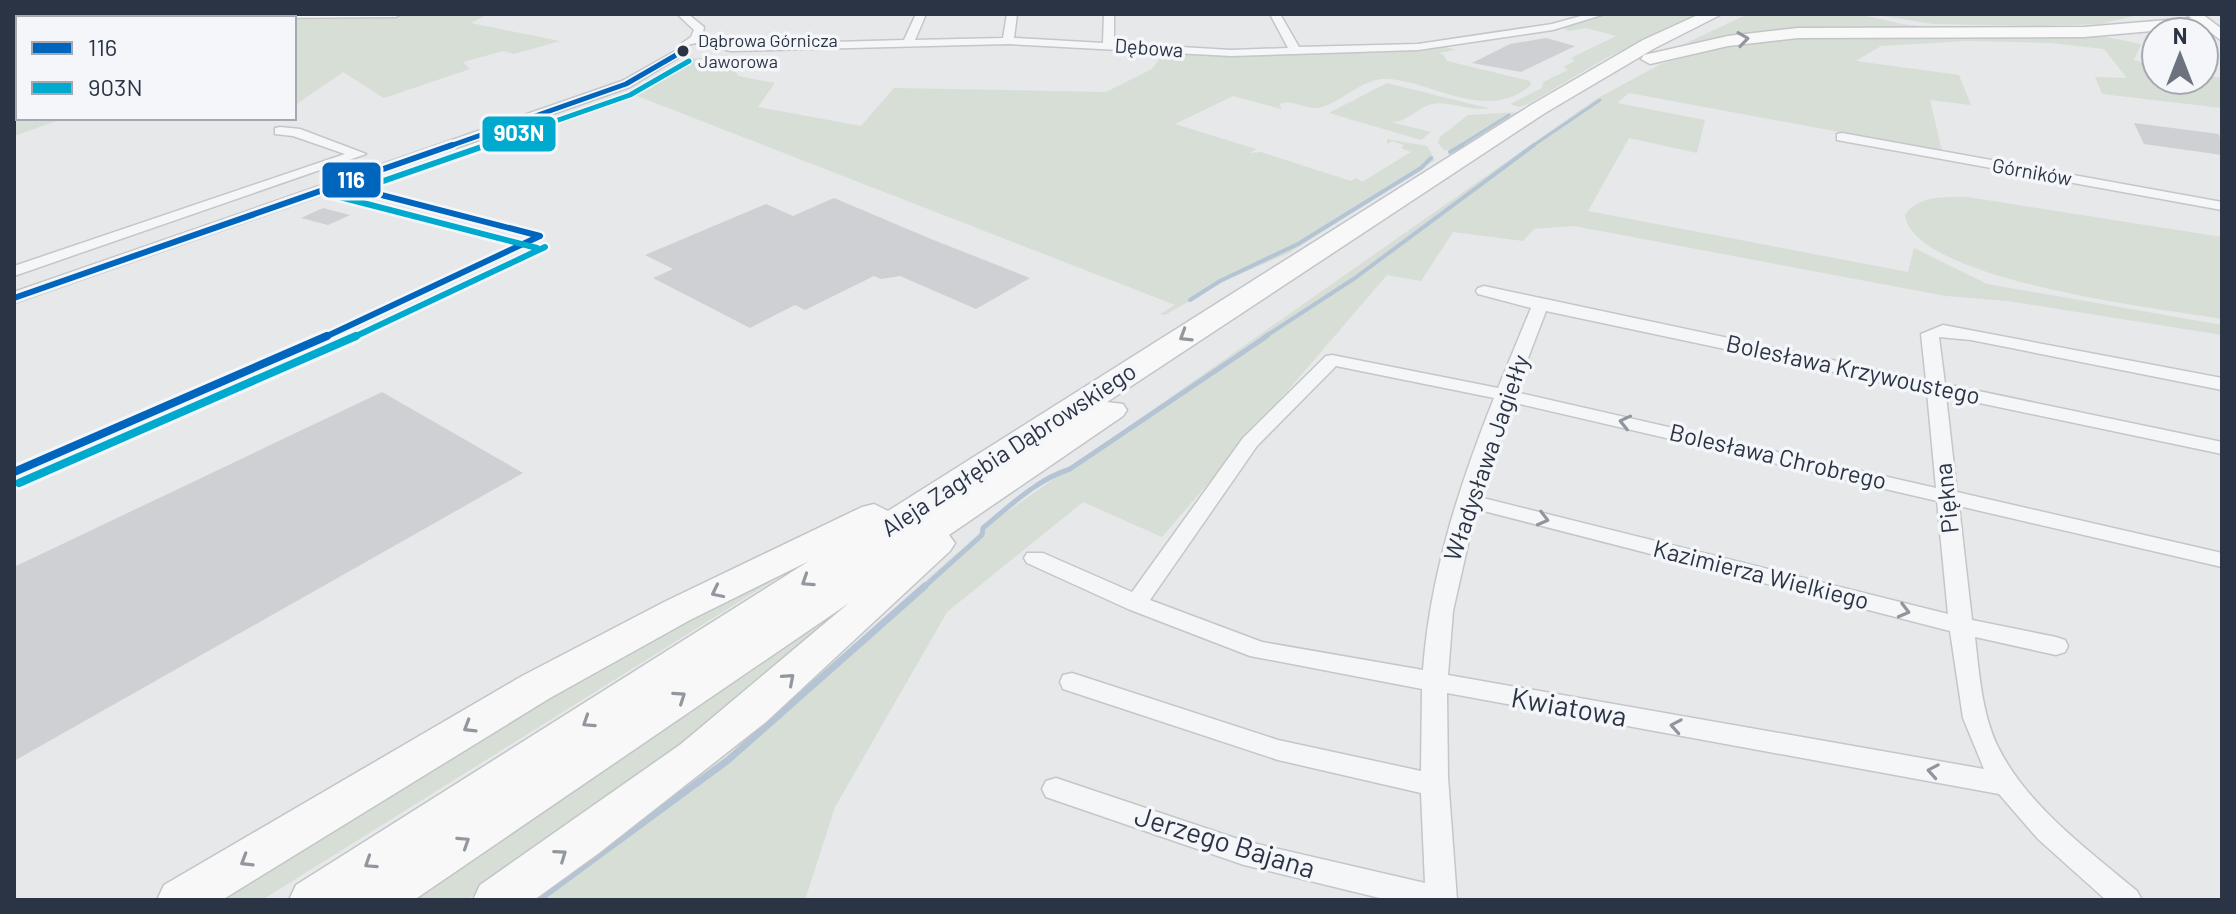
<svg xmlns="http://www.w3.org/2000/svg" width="2236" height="914" font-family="Barlow,sans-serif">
	<rect width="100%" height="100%" fill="#e6e8ea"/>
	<path fill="#d6ded6" d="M489,14l-18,9 89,18 -46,13 -11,-3 -40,11 7,7 -86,29 -41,-26 -49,34v-87z
		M1608,14h94l-96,44 -76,45 -11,4 -9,-3 32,-16 1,-6 25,-12 -5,-3 12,-6 -4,-3 45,-22 -30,-8 -18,3 -6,-4z
		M1748,14h110l44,10 48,5h139l77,-9 -54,9 -301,3 -148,22z
		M1871,14h271l-42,10 -58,2 -109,-2z
		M14,24h4v94h47l-51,18z
		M2091,34l50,10 -7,16 22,7v13h48v-5l18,3v30l-120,-14 -7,-17 32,1 -23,-29 -54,-6 -84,-2 -85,5 -25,15 103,14 12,30 -41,-5 12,51 -313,-58 -12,10 88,17 -8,33 -68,-15 -41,73 320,61 6,-24 73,36 235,41v10l-214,-34 -62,-5 -372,-70 -40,3 -11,12 -70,-9 -32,49 -34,-6 -225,262 -79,-35 -136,110 -112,195 -30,93h-278l201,-145 263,-232 605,-424 65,-35 76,-21 79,-8z
		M1446,47l10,3 -17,3 5,2 3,6 83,20 1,4c-43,37 -94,-1 -141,-6 -25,-3 -45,21 -68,28 -15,5 -28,-9 -42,-3l1,5 -48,-13 -58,28 81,25 -6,4 11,-1 90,29 5,-3 6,4 49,-30 -10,-4 3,-3 -12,-4 -5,3v-5l40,7 8,14 -146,93 -67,29 -57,33 -5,-1 15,-9 -548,-213 62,-33 37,-4 12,21 37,7 -17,24 103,19 33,-38 212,4 46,-23 14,-19z
		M1387,83l92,23 11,2c-21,4 -41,-8 -58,-4 -15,4 -26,19 -41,18l40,10 -10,8 -92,-27z
		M1520,112l-59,38h-17l-6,-7 2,-6 28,-22z
		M1967,197l255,40v82c-58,-10 -308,-38 -317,-104 13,-20 41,-18 62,-18z
		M803,562l-541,338h-47l388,-240z
		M866,593l-178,151 -221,156h-57z"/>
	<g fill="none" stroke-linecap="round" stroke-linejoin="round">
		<path stroke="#b4c4d5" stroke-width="3" d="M1458,147l51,-32
			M1531,147l69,-47"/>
		<path stroke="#b4c4d5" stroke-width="4" d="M1450,152l12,-7
			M1190,300l30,-19 78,-37 123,-76 10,-10
			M1263,338l92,-60 179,-133"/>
		<path stroke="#b4c4d5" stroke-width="5" d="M923,588l59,-53 1,-7c27,-22 53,-48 87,-59l197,-133"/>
		<path stroke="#b4c4d5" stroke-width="7" d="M538,900l189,-139 198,-175"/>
	</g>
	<path fill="#ced0d3" d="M1546,38l29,8 -54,26 -49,-9 38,-19z
		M2134,123l85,11 3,21 -78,-11z
		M834,198l97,41 99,39 -54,31 -76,-33 -19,3 -7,-3 -69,34 -10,-5 -45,23 -97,-50 20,-9 -28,-14 121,-51 27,12z
		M323,208l27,7 -22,10 -27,-7z
		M382,392l141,81 -509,288v-194z"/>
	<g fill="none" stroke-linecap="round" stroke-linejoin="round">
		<g stroke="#c4c6c8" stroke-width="3">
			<path id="street" d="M164,14h10l-3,4h-10z
				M281,14h120l-5,3 -151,1 5,-3z
				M677,14h11l16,13 -2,11 29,7 173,-5 12,-26h10l-11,26 88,-2 4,-24h10l-3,24 89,5 1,-29h10v29l117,7 57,-2 -18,-34h10l19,33 119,-3 134,-20 36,-10h17l-52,16 -135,20 -187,6 -223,-12 -277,7 -35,-8 -13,3 -2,-2 10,-7 3,-7z
				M679,49l10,2 -59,36 -616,216v-11l608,-211z
				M280,127l20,2 66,25 -352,122v-10l331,-112 -52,-18 -18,-2v-6z
				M1842,133l380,69v8l-385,-70v-6z
				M1484,286l442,94 -5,-46 22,-9 279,53v12l-251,-50 -32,-3 6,47 277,58v12l-276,-58 11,96 265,61v14l-263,-61 13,114 84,17 9,3 3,6 -3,6 -9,3 -81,-18c4,36 7,76 22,108 29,60 90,104 140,146l5,9h-36l-68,-61 -39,-45 -552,-101 1,84 9,123h-69l-144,-35 -198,-68 -4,-8 4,-8 10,-3 188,63 181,42 -4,-90 -143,-33 -215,-71 -3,-7 3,-7 9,-2 206,67 143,31 1,-82 -172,-33 -122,-47 -101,-46 -3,-5 3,-5h16l89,39 111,-154 83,-82 6,-1 166,33 33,-80 -53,-14 -2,-3 2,-3zM1546,311l381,81 9,96 -421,-96zM1336,366l158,32c-35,88 -64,177 -71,272l-161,-28 -112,-42 107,-154zM1511,402l426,99 11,113 -469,-117zM1476,509l474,122 13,87 21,51 -536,-94 5,-64z"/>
		</g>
		<g stroke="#c4c6c8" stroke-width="3">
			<path id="secondary" d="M2186,14h16l20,15v12z"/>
		</g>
		<g stroke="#c2c5c8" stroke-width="3">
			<path id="primary" d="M1700,14h22l-67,34 -110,65 -438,289 16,2 4,6 -4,6 -174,119 6,8 -5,8 -184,171 -167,131 -65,47h-61l7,-15 201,-141 168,-141 -435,297h-125l7,-15 513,-324 -119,59 -140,78 -328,202h-65l7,-15 358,-209 142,-74 198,-95 12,-3 14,7 643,-406 112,-65z
				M2191,18l6,1 3,4 -3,4 -113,10 -286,1 -70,8 -78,18 -9,-5 3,-4 84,-19 70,-8 286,-1z"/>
		</g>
		<use href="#street" fill="#f5f6f7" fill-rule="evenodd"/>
		<use href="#secondary" fill="#f8f8f8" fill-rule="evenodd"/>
		<use href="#primary" fill="#f8f8f8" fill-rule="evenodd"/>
		<g stroke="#f4f6f9" stroke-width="8">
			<path id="bus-1-far2" d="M447,147l179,-63 57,-33"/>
		</g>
		<g stroke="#f4f6f9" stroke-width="11">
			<path id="bus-1-far1" d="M339,184l201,52
				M14,298l438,-153
				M323,338l217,-102"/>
		</g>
		<g stroke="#f4f6f9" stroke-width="14">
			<path id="bus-1" d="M14,472l313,-136"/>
		</g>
		<g stroke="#f4f6f9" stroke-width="8">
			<path id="bus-2-far2" d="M481,147l149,-52 59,-34"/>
		</g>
		<g stroke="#f4f6f9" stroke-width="11">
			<path id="bus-2-far1" d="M343,195l144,-50
				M336,196l201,52
				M352,338l193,-91"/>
		</g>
		<g stroke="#f4f6f9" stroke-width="14">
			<path id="bus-2" d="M19,483l337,-147"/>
		</g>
		<use href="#bus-1-far2" stroke="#0065bd" stroke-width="5"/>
		<use href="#bus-1-far1" stroke="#0065bd" stroke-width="6"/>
		<use href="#bus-1" stroke="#0065bd" stroke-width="8"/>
		<use href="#bus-2-far2" stroke="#00a9ce" stroke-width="5"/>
		<use href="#bus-2-far1" stroke="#00a9ce" stroke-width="6"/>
		<use href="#bus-2" stroke="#00a9ce" stroke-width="8"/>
	</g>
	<defs><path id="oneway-chevron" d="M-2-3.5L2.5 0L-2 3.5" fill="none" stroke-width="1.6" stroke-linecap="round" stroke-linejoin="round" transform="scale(2)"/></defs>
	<g stroke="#92969e">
		<use href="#oneway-chevron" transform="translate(1743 39) rotate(-8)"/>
		<use href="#oneway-chevron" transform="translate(1185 336) rotate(148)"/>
		<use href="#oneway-chevron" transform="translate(807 581) rotate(147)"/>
		<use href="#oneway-chevron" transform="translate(717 592) rotate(154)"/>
		<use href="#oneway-chevron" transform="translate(789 679) rotate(-41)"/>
		<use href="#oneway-chevron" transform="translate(680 697) rotate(-34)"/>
		<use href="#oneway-chevron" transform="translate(588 722) rotate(147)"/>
		<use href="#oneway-chevron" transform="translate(469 727) rotate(149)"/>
		<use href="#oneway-chevron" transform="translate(464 842) rotate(-33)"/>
		<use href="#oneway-chevron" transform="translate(561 855) rotate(-35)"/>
		<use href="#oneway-chevron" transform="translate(246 861) rotate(149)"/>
		<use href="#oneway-chevron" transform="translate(370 863) rotate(147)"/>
	</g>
	<g stroke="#90959e">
		<use href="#oneway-chevron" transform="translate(1625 422) rotate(-167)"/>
		<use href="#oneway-chevron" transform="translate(1543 519) rotate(14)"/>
		<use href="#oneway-chevron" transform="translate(1904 611) rotate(14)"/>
		<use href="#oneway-chevron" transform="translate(1676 726) rotate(-170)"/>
		<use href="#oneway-chevron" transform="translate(1933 771) rotate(-170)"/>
	</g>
	<circle fill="#2b3445" stroke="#f4f6f9" stroke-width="3" cx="683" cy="51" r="7"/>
	<g text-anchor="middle" stroke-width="7" stroke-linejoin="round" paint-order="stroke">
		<g font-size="18" fill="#2b3445" stroke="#f4f6f9" text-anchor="start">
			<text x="698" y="47">Dąbrowa Górnicza<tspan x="698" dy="21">Jaworowa</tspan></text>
		</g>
		<g font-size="20" fill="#2b3445" stroke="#f4f6f9">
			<text transform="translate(1149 48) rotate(4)" y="7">Dębowa</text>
			<text transform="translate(2032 172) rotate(10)" y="7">Górników</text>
		</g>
		<g font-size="24" fill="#2b3445" stroke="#f4f6f9">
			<text transform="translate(1853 370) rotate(12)" y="8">Bolesława Krzywoustego</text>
			<text transform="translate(1009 450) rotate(-33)" y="8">Aleja Zagłębia Dąbrowskiego</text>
			<text transform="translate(1778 457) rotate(13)" y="8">Bolesława Chrobrego</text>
			<text transform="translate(1487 458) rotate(-71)" y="8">Władysława Jagiełły</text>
			<text transform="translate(1947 498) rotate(-96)" y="8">Piękna</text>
			<text transform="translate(1761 575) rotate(14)" y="8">Kazimierza Wielkiego</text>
		</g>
		<g font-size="28" fill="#2b3445" stroke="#f4f6f9">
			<text transform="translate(1569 707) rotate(10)" y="10">Kwiatowa</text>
			<text transform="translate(1225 842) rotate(17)" y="10">Jerzego Bajana</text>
		</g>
	</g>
	<g stroke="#f4f6f9" stroke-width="3">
		<rect x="481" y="115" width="76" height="38" rx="8" fill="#00a9ce"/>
		<rect x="321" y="161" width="61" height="38" rx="8" fill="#0065bd"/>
	</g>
	<g font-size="22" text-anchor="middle" font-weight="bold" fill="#fff">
		<text x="519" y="141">903N</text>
		<text x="351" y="188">116</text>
	</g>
	<rect width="2236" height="914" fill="none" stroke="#2b3445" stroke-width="32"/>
	<rect x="16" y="16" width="280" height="104" fill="#f4f6f9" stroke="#a4a8b1" stroke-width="2"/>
	<rect x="32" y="42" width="40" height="12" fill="#0065bd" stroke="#a4a8b1" stroke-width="2"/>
	<text x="88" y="56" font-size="24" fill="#2b3445">116</text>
	<rect x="32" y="82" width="40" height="12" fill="#00a9ce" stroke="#a4a8b1" stroke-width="2"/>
	<text x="88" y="96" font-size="24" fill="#2b3445">903N</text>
	<g transform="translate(2180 56)"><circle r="38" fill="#f4f6f9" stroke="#a4a8b1" stroke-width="2"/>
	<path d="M0-6L14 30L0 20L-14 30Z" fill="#6c737f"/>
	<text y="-12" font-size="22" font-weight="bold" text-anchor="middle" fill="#2b3445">N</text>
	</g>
</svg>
